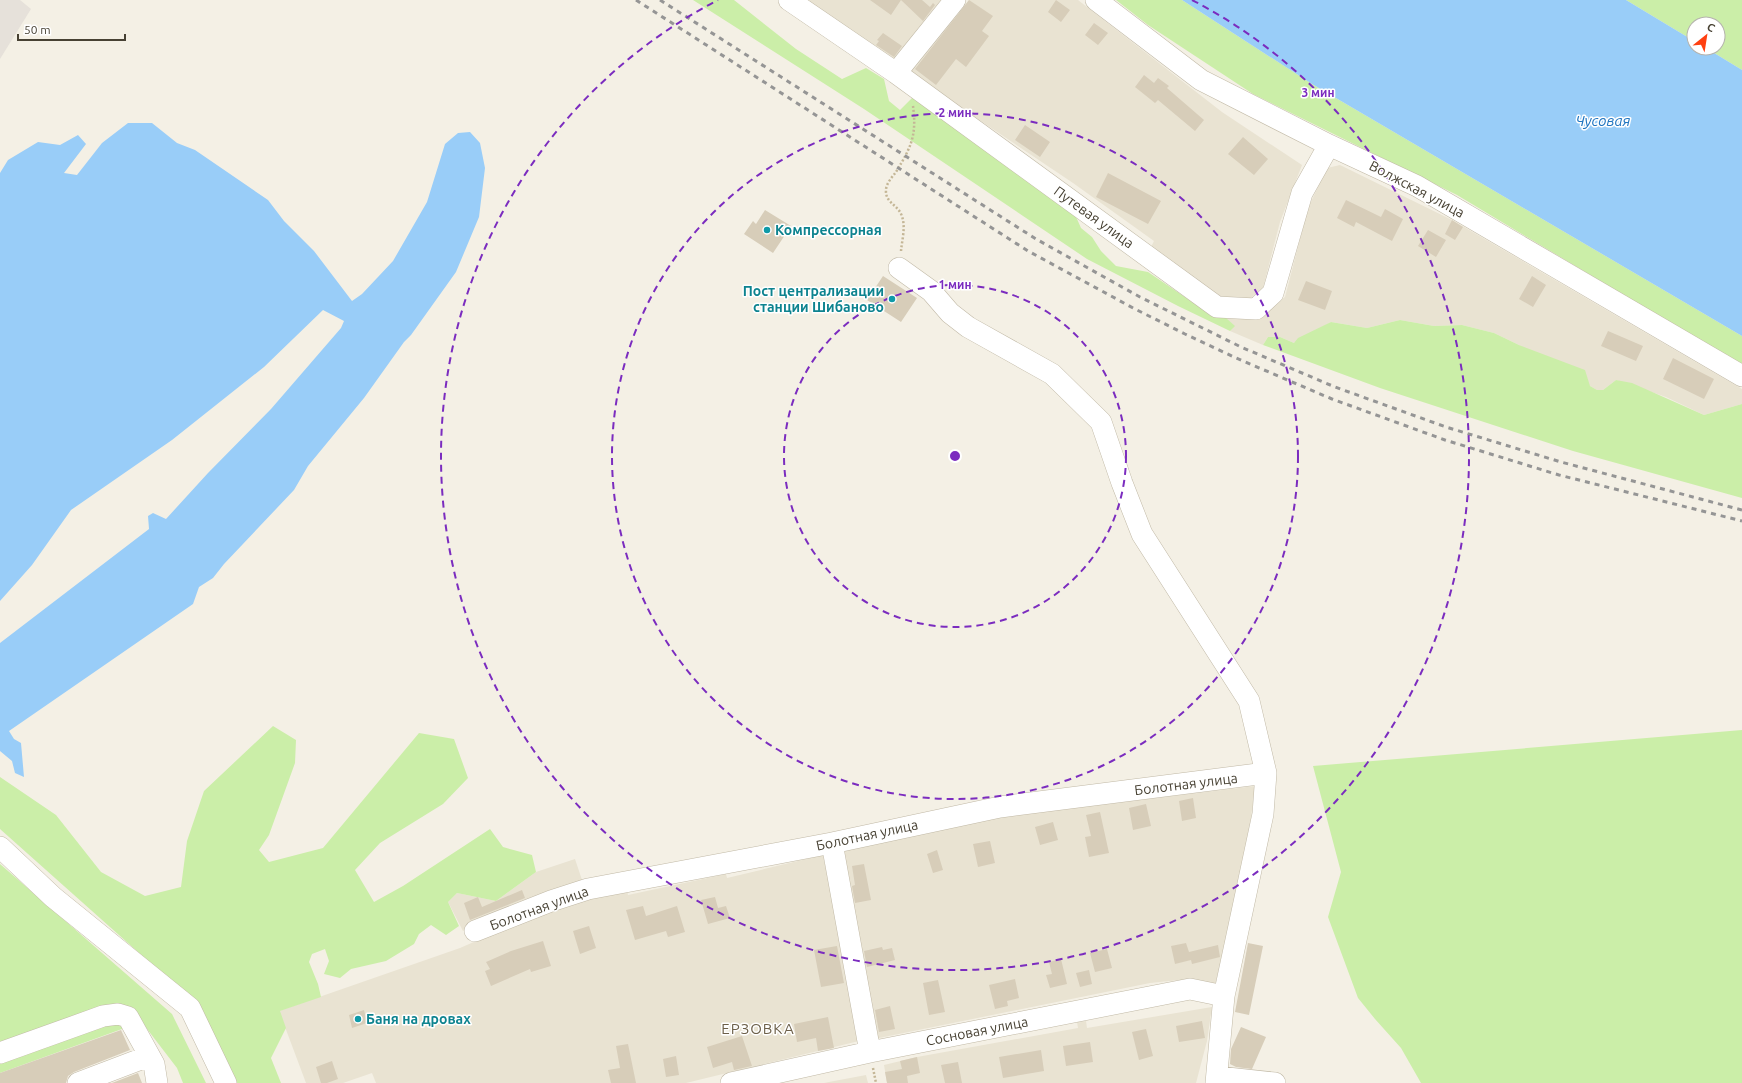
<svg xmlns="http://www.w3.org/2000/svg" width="1742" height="1083" font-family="Ubuntu,sans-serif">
	<rect width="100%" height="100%" fill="#f4f0e5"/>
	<path fill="#e9e3d2" d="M810,0h139l-54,61 -87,-59z
		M969,0h109l144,112 80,53 -22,57 -17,66 -16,13 -16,1 -68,-39 -14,-12 5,-10 -81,-58 -165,-111 42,-56 5,3z
		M1340,165l112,55 290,169v15l-38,11 -38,-18 -50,-17 -13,10h-6l-78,-45 -25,-12 -32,-8 -28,1 -34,-6 -33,8 -36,-6 -37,21 -14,-6h-12l-5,8 -33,-14 4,-5 -9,-9 36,-3 24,-17 23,-89 19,-40z
		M1255,786l-11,87 -29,112 -36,-5 -29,3 -276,56 -35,-189 159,-36 83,-7z
		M823,855l19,91 17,95 -173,42h-310l-4,-10 -29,10h-37l-27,-72 181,-63 106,-46 60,-16 2,9 98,-21 1,4z
		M575,859l9,27 -83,29 -38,16 -15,-29 9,-9 39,8 40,-29z
		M1212,1007l-5,34 -11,42h-309l-3,-18 33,-8 161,-29 -1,-6 9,-1 1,7z
		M866,1075l2,8h-44l5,-1z"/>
	<path fill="#e6e1da" d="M0,0h20l11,9 -31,50z"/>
	<path fill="#cbeea8" d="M693,0h41l62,49 46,30 24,-11 18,11 5,22 11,9 15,-15 158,115 8,18 11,9 9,14 15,15 32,6 56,38 21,7 10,9 -5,5 -52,-25 -91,-47 -223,-150z
		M1116,0h66l130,84 430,252v28l-40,-22 -245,-147 -204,-101 -105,-69z
		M1626,0h116v70l-36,-22h12v-24h-24v17z
		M1400,320l34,6 28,-1 32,8 25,12 66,25 5,16 7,4h6l13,-10 16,3 72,32 38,-11v94l-169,-47 -193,-63 -117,-43 5,-8h12l14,6 4,-5 33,-16 36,6z
		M273,726l23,14 -1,23 -26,72 -10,15 10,12 54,-14 96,-115 35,6 14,39 -25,26 -63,39 -25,27 19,32 29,-16 87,-57 13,18 29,8 4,17 -40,29 -39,-8 -9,9 11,24 -13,9 -15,-10 -12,9 -5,10 -28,17 -35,8 -11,9 -16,-4 5,-13 -4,-12 -13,5 -3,8 9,22 3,13 -41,14 6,17 -15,30 10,25h-49l-39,-82 -193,-172v-52l56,38 45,57 44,24 36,-9 6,-46 17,-50z
		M1742,730v353h-321l-20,-35 -26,-29 -17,-21 -30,-81 13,-45 -28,-106z
		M0,864l172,150 34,69h-23l-6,-15 -33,-43 -22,4 -122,44z"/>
	<path fill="#99cdf8" d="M1182,0h444l68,41v7h12l36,22v266l-430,-252z
		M128,123h24l25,20 18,7 73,50 16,21 30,30 38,50 10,-7 31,-33 34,-59 18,-58 13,-11 12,-1 10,11 5,25 -6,49 -23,55 -45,63 -7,7 -40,56 -56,68 -14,24 -70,74 -11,14 -14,9 -6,17 -184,127 5,8 7,4 3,34 -9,-4 -3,-12 -12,-10v-108l149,-114 -1,-13 5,-3 13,6 42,-46 63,-64 70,-81 3,-7 -21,-11 -59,57 -92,73 -101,70 -39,55 -32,36v-428l8,-13 30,-18 22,3 18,-10 8,9 -22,29 13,2 25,-32z"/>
	<path fill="#d7cdb9" d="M870,0h52l8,7 3,-4 2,2 -12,16 -22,-21 -10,15z
		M969,0l24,16 -11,15 7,5 -23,31 -10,-8 -20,26 -21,-16z
		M1056,0l14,10 -9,12 -13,-10z
		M1094,23l14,10 -10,12 -13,-10z
		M883,33l19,13 -8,11 -18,-12 3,-4 -2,-1z
		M1144,75l10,8 4,-5 11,8 -2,2 37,32 -9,11 -37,-31 -3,3 -20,-16z
		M1025,125l25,17 -10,15 -25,-17z
		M1243,137l25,22 -14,16 -26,-21z
		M1108,173l53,28 -13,23 -52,-27z
		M1346,200l35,17 4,-8 18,10 -11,22 -36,-19 -2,5 -17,-9z
		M765,210l26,16 -18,27 -29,-19 9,-13 3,3z
		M1452,220l11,7 -8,13 -10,-6z
		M1428,230l18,10 -10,17 -18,-11z
		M883,276l34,22 -16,24 -34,-22z
		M1532,276l14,9 -13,22 -14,-8z
		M1306,281l26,10 -7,19 -27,-10z
		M1608,331l35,15 -7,15 -35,-15z
		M1673,358l41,21 -10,20 -41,-20z
		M1193,798l3,20 -14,3 -3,-20z
		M1146,804l5,22 -18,4 -4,-22z
		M1100,812l9,41 -20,4 -4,-20 6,-1 -5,-21z
		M1053,822l5,18 -18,5 -5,-18z
		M990,841l5,22 -17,4 -5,-23z
		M937,850l6,20 -10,3 -6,-19z
		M864,864l7,36 -16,3 -3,-17 3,-1 -3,-19z
		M522,890l3,8 -55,22 -6,-17 14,-6 4,10z
		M715,897l3,11 8,-2 4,12 -22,6 -7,-24z
		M643,906l3,10 31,-10 8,26 -17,5 -2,-6 -31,9 -9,-30z
		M589,926l7,22 -16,6 -7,-23z
		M543,941l8,25 -20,6 -1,-3 -39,17 -6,-15 5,-2 -4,-7 25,-11z
		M1186,943l3,9 29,-7 2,12 -28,7 -1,-4 -16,4 -4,-18z
		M1248,943l15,3 -14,69 -14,-3z
		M837,946l7,37 -23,4 -7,-37z
		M882,947l1,3 9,-2 3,12 -28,7 -3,-16z
		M1107,949l5,19 -17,4 -5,-19z
		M1061,959l6,25 -17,4 -4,-13 6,-1 -3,-12z
		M1089,970l3,14 -12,3 -4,-14z
		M1015,979l4,19 -12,3 1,5 -13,3 -6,-24z
		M938,980l7,32 -16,3 -6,-32z
		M890,1006l5,23 -16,3 -4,-22z
		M364,1010l3,13 -15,5 -3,-13z
		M828,1017l6,31 -16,3 -2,-13 -19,4 -3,-18z
		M1202,1021l3,17 -26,4 -3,-16z
		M1241,1027l25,10 -14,32 -16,-2 -6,-3 1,-15z
		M1146,1029l7,27 -14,4 -7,-28z
		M121,1030l9,20 -56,22 -6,4 -2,7h-66v-10z
		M742,1036l10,30 -18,4 -2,-8 -19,6 -6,-21z
		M1090,1042l3,20 -27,4 -3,-20z
		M628,1044l8,39h-25l-3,-13 12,-2 -4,-22z
		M1041,1050l3,21 -41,7 -4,-21z
		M676,1056l3,19 -13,2 -3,-18z
		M917,1057l3,16 -13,3 1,7h-21l-2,-11 17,-3 -2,-8z
		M332,1061l6,18 -11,4h-6l-5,-16z
		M958,1062l4,21h-17l-4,-18z
		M138,1073l4,10h-30z"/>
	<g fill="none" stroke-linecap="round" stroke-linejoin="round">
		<g stroke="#c1b9a6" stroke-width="22">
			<path id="minor" d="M789,0l107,73 321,234 39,2 17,-16 29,-100 27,-48
				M1096,0l105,80 128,65 88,41 325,190
				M896,73l59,-73
				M899,268l32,23 19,22 18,14 84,47 49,48 21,61 20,51 107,167 17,72 -3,41 -39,182 -8,87
				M832,843l38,209
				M0,847l53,50 137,111 36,75
				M475,931l76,-30 37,-12 244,-46 168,-36 266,-34
				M0,1053l103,-37 15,-2 10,3 26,47 3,19
				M1218,1077l57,6
				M78,1083l71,-27
				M731,1083l139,-31 320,-63 34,7"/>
		</g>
		<path stroke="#c4b696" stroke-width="2.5" stroke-dasharray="2 2" stroke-linecap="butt" d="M901,251c1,-12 6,-27 -1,-39 -5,-8 -15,-11 -14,-22 0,-6 6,-13 10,-18 15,-25 21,-36 17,-66
			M873,1068l3,15"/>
		<use href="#minor" stroke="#fff" stroke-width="21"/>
		<path stroke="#959595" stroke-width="3" stroke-dasharray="5 5" stroke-linecap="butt" d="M636,0l392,251 107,58 50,25 51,24 96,41 113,41 114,35 183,46
			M660,0l376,239 104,58 101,50 94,40 111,40 115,35 181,48"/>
	</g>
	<g fill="none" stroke="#7b2cbf" stroke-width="2" stroke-dasharray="7 5">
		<circle cx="955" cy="456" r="171"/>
		<circle cx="955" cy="456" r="343"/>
		<path d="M1192 0A514 514 0 1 1 718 0"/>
	</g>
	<g fill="#0f9aa8" stroke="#fff" stroke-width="1.5">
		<circle cx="767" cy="230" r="4"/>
		<circle cx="892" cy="299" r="4"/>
		<circle cx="358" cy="1019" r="4"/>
	</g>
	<g text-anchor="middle" stroke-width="3" stroke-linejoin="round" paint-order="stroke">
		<g font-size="14" fill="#474133" stroke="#fff">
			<text transform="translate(1417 189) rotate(28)" y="5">Волжская улица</text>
			<text transform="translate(1094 217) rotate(36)" y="5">Путевая улица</text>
			<text transform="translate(1186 784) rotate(-7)" y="5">Болотная улица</text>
			<text transform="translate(867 835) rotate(-12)" y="5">Болотная улица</text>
			<text transform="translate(539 908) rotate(-20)" y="5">Болотная улица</text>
			<text transform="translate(977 1031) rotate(-11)" y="5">Сосновая улица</text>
		</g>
		<g font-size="14" font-weight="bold" fill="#0d838f" stroke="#fff" text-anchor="start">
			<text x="775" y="235">Компрессорная</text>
			<text x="884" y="296" text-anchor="end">Пост централизации<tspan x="884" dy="16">станции Шибаново</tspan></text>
			<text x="366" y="1024">Баня на дровах</text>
		</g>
		<g font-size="15" font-style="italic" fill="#2075c0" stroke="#fff">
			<text x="1603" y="126">Чусовая</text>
		</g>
		<g font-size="15" letter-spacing="1" fill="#6c5f49" stroke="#fff">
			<text x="758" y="1034">ЕРЗОВКА</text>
		</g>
	</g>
	<circle cx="955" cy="456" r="6" fill="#7b2cbf" stroke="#fff" stroke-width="2"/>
	<g font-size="12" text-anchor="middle" font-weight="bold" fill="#7b2cbf" stroke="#fff" stroke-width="3" stroke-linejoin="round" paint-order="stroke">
		<text x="1318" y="97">3 мин</text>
		<text x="955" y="117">2 мин</text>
		<text x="955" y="289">1 мин</text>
	</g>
	<g transform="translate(1706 36) rotate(30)"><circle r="19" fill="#ffffff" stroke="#b5b3ad"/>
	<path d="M0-3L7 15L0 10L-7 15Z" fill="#ff4011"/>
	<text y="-6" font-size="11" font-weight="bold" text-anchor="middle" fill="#474133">С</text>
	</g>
	<path d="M18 34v6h107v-6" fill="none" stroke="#474133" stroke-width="2"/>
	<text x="24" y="34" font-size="12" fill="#474133" stroke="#ffffff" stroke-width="3" paint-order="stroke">50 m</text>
</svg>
